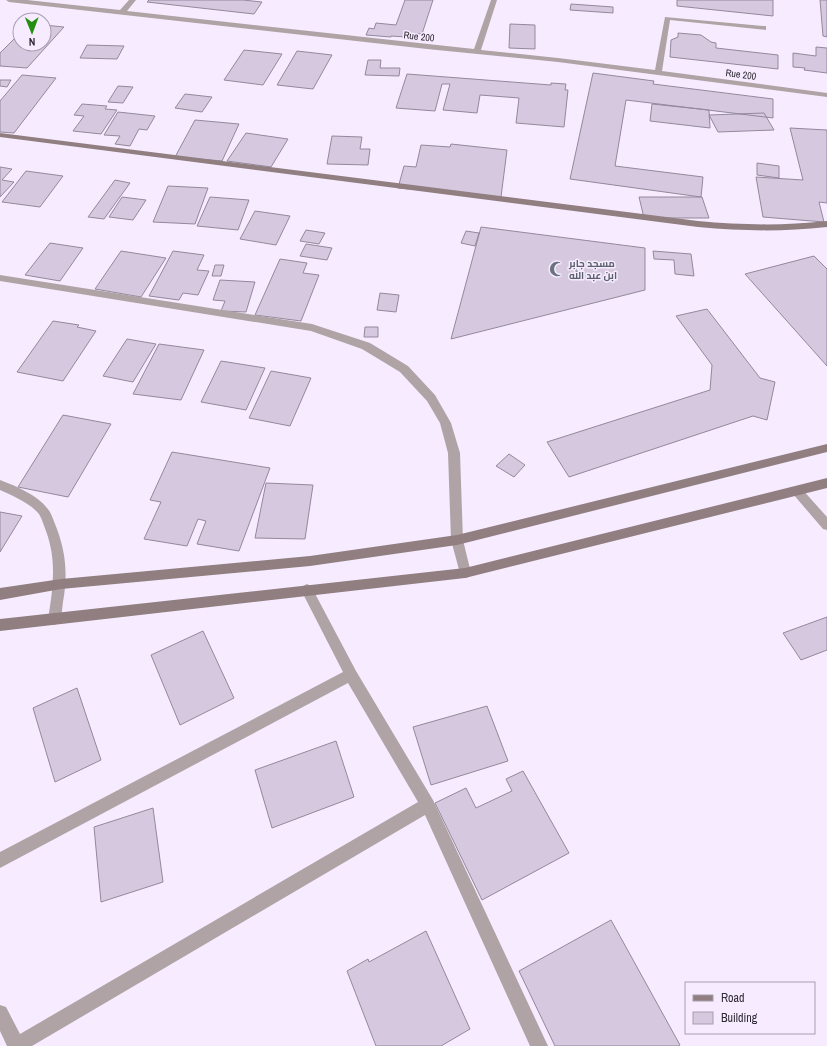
<svg xmlns="http://www.w3.org/2000/svg" width="827" height="1046" font-family="'Archivo Narrow',Cairo,sans-serif">
	<rect width="100%" height="100%" fill="#f7ecff"/>
	<path fill="#d5c8df" stroke="#94889d" d="M149,0h94l19,2 -8,12 -107,-12z
		M405,0h28l-11,34 -15,-1 -1,4 -15,-1v1l-25,-2 3,-7 5,1 2,-6 20,2z
		M677,0h96v16l-96,-10z
		M820,0h7v37l-4,-1z
		M571,4l42,3v6l-43,-3z
		M510,24l25,1v24l-26,-1z
		M44,25l20,2 -37,41 -27,-2v-13l20,-20v11h24z
		M678,33l23,2 10,7 5,1v5l62,7v14l-108,-12 1,-17 7,-3z
		M87,45l37,1 -7,13 -37,-1z
		M816,47l11,1v25l-23,-3 1,-2 -12,-1v-14l23,3z
		M244,50l38,4 -19,31 -39,-5z
		M297,51l35,4 -19,34 -36,-4z
		M368,60h13l-1,8h20l-1,8 -34,-1z
		M593,73l61,8 -1,3 120,15v19l-147,-18 -11,66 88,11 -2,20 -131,-18z
		M407,74l144,11v-2l15,1 -1,6h3l-4,37 -48,-4 3,-25 -39,-3 -3,18 -34,-3 7,-26h-8l-7,27 -39,-3z
		M22,75l34,3 -42,55 -14,-1v-31z
		M0,80h11l-4,7 -7,-1z
		M118,86l15,1 -10,16 -15,-1z
		M185,94l27,3 -10,15 -27,-4z
		M82,104l25,2 -2,3 12,1 -16,24 -28,-3 11,-15 -10,-1z
		M652,104l57,6 1,18 -60,-7z
		M118,112l37,4 -8,14 -8,-1 -9,17 -15,-2 5,-8 -16,-1z
		M764,113l10,17 -56,2 -9,-17z
		M195,120l44,4 -17,37 -47,-4z
		M790,128l37,2v73l-8,-1 5,20 -61,-5 -7,-40 47,3z
		M246,133l42,6 -17,28 -44,-6z
		M332,136l30,1 -2,12h10l-2,16 -41,-1z
		M451,144l56,6 -6,47 -103,-9 6,-22 12,1 5,-22 29,2z
		M757,163l22,3v12l-22,-3z
		M0,167l12,2 -10,11 12,2 -14,15z
		M26,171l37,5 -23,31 -38,-5z
		M115,180l15,3 -26,36 -16,-2z
		M168,186l40,2 -13,36 -42,-2z
		M122,197l24,3 -13,20 -24,-3z
		M210,197l39,3 -11,30 -41,-4z
		M639,197h63l7,21h-65z
		M255,211l35,5 -14,29 -36,-6z
		M481,227l164,21v42l-194,49z
		M306,230l19,3 -6,11 -19,-3z
		M466,231l13,2 -4,13 -14,-3z
		M50,243l33,5 -23,33 -35,-6z
		M306,244l26,4 -5,12 -27,-4z
		M121,251l45,7 -25,39 -46,-8z
		M173,251l31,4 -7,15 12,1 -11,24 -15,-2 -4,7 -30,-4z
		M653,251l38,3 3,22 -19,-2 -1,-14 -20,-1z
		M814,256l13,13v97l-82,-92z
		M280,259l27,4 -4,10 16,2 -18,46 -46,-6z
		M215,265h9l-3,11h-9z
		M220,280l35,2 -9,30 -25,-1 4,-10 -12,-1z
		M380,293l19,2 -3,17 -19,-2z
		M707,309l53,69 15,4 -8,38 -14,-4 -184,61 -22,-35 163,-52 2,-25 -36,-49z
		M53,321l26,4 -2,2 19,4 -33,50 -46,-9z
		M365,327h13v10h-14z
		M127,339l29,5 -23,38 -30,-6z
		M159,344l45,6 -23,50 -48,-6z
		M221,361l44,7 -19,42 -45,-8z
		M271,371l40,7 -21,48 -41,-8z
		M63,415l48,9 -43,73 -50,-10z
		M172,452l98,16 -31,83 -42,-7 9,-23 -8,-2 -11,27 -43,-7 17,-37 -11,-2z
		M509,454l16,11 -11,12 -18,-11z
		M266,483l47,2 -8,54 -50,-1z
		M0,512l22,4 -22,36z
		M827,617v33l-26,10 -18,-27z
		M203,631l31,67 -54,27 -29,-70z
		M77,688l24,72 -46,22 -22,-74z
		M487,706l21,55 -77,24 -18,-58z
		M336,741l18,56 -82,31 -17,-58z
		M523,771l46,82 -87,47 -47,-97 31,-15 10,20 36,-17 -6,-12z
		M153,808l10,74 -62,20 -7,-75z
		M611,920l69,125 -2,1h-123l-36,-75z
		M426,931l44,98 -29,17h-65l-29,-75 21,-12 1,3z"/>
	<g fill="none" stroke-linecap="round" stroke-linejoin="round">
		<path fill="#b0a3a5" fill-rule="evenodd" d="M6,0h21l93,10 9,-10h7l-9,11 347,38 17,-49h6l-16,50 77,8 97,12 10,-53 98,9h3v4l-96,-10 -8,51 165,22v4l-269,-35 -131,-13 -418,-47z
			M0,275l312,49 58,19 38,23 27,29 16,28 9,30 3,87 8,33 -2,4 -4,1 -4,-1 -10,-37 -3,-87 -8,-30 -13,-22 -27,-29 -38,-23 -51,-18 -311,-50z
			M0,480c16,6 37,15 47,28 4,4 6,11 8,16 11,27 13,50 8,78 -1,7 -1,15 -4,21l-5,2 -5,-2 -1,-4c5,-30 9,-58 -2,-88 -2,-5 -4,-12 -7,-17 -9,-11 -26,-18 -39,-24z
			M797,486l4,2 26,29v13l-4,-1 -30,-35 -2,-3 2,-3z
			M307,584l4,2 45,85 77,129 115,246h-18l-105,-231 -393,231h-25l-7,-15v-26l6,2 14,27 398,-232 -70,-119 -348,185v-16l343,-180 -42,-82 2,-4z"/>
		<path fill="#907e81" fill-rule="evenodd" d="M0,133l698,88c45,4 84,5 129,0v6c-46,5 -83,4 -129,0l-698,-90z
			M827,444v8l-370,93 -147,21 -249,23 -61,11v-12l61,-9 249,-23 147,-21z
			M827,478v10l-362,90 -465,53v-12l465,-51z"/>
	</g>
	<defs>
		<g id="mosque-bare" transform="scale(1.2)"><path d="M3.5-4.9A6 6 0 1 0 3.5 4.9A5 5 0 1 1 3.5-4.9Z" fill="#6b7280" stroke="#f7ecff" stroke-width="2.5" paint-order="stroke"/></g>
	</defs>
	<g fill-rule="evenodd">
		<use href="#mosque-bare" x="557" y="269"/>
	</g>
	<g text-anchor="middle" stroke-width="3" stroke-linejoin="round" paint-order="stroke">
		<g font-size="10" fill="#2e2932" stroke="#f7ecff">
			<text transform="translate(419 36) rotate(6)" y="4">Rue 200</text>
			<text transform="translate(741 74) rotate(7)" y="4">Rue 200</text>
		</g>
		<g font-size="10" font-weight="bold" fill="#5b616d" stroke="#f7ecff" text-anchor="start">
			<text x="569" y="267">مسجد جابر<tspan x="569" dy="12">ابن عبد الله</tspan></text>
		</g>
	</g>
	<rect x="685" y="982" width="130" height="52" fill="#f7ecff" stroke="#a79ead"/>
	<rect x="693" y="995" width="20" height="6" fill="#907e81" stroke="#a79ead"/>
	<text x="721" y="1002" font-size="12" fill="#2e2932">Road</text>
	<rect x="693" y="1012" width="20" height="12" fill="#d5c8df" stroke="#a79ead"/>
	<text x="721" y="1022" font-size="12" fill="#2e2932">Building</text>
	<g transform="translate(32 32) rotate(179)"><circle r="19" fill="#f7ecff" stroke="#a79ead"/>
	<path d="M0-3L7 15L0 10L-7 15Z" fill="#248e10"/>
	<text y="-6" font-size="11" font-weight="bold" text-anchor="middle" fill="#2e2932">N</text>
	</g>
</svg>
